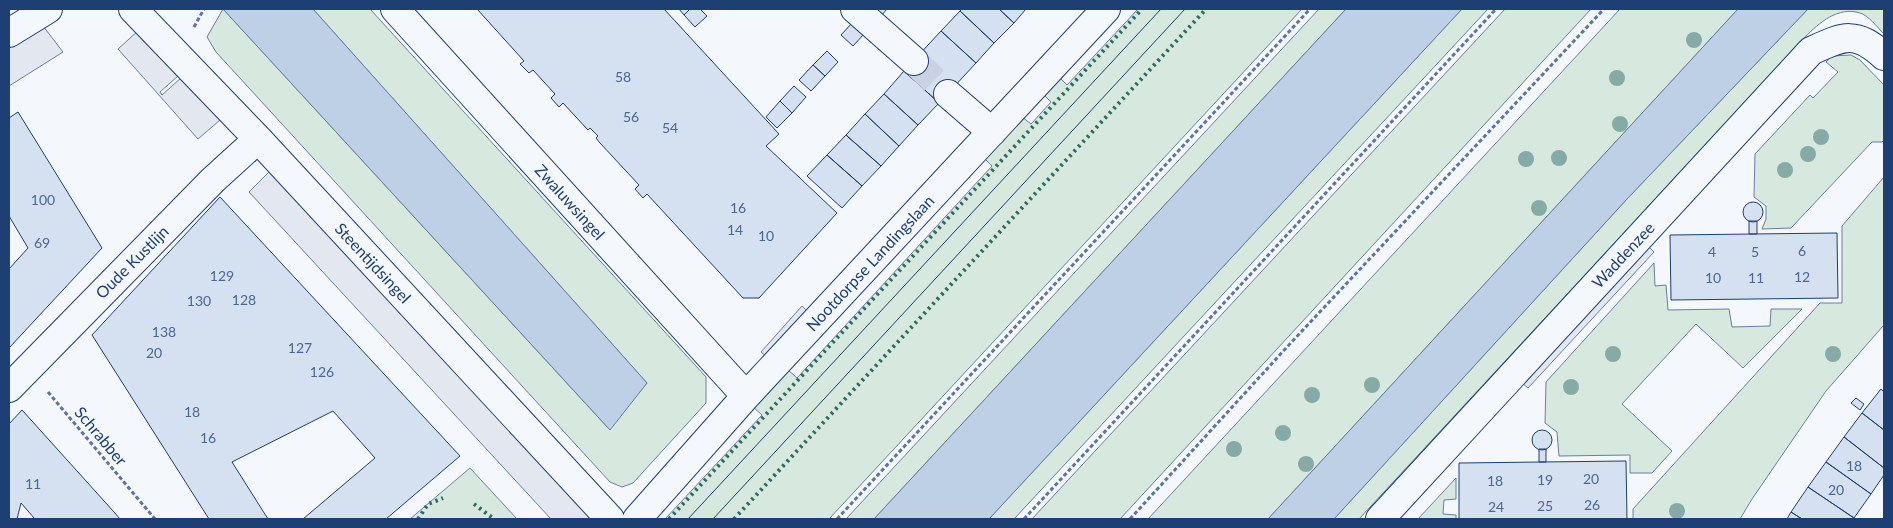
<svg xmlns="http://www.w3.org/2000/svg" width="1893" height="528" font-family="Lato,sans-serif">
	<rect width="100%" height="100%" fill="#f4f7fb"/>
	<path fill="#d7e8df" stroke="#687fa3" d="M223,9l386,420 38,-46 -334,-374h57l336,368v26l-73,80 -11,4 -12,-5 -394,-430 -9,-15z
		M1138,9h164l-473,510h-164l97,-104 -10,-9 35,-37 10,9 195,-212 -9,-9 38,-41 10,8 20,-22 -9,-9 16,-17 9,9z
		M1319,9h27l-472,510h-28z
		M1462,9h26l-474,510h-25z
		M1505,9h86l-471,510h-88z
		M1620,9h118l-470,510h-120z
		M1808,9h76v25c-6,-6 -16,-19 -24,-21 -22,-7 -41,10 -55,24l-446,482h-25l293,-320z
		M1851,55l9,5 24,25v55l-2,2h-10l-81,86 -29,1 4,-10v-13l-12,-9 1,-43 55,-59 3,3 25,-26 -12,-10 6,-6z
		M1884,177v148l-58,66 -74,108 -12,20h-107v-10l187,-206h22v-77z
		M1654,263l1,23 11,-1 2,25 61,-1 3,18 38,-1 1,-17h31l-59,59 -47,-44 -74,80 50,47 -20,22h-22v-18l-71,1 -2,-24 -12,-9 1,-41z
		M470,468l47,51h-107z
		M1456,478v21l-12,1 -1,14 13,1v4h-38z"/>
	<path fill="#e3e8f0" stroke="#687fa3" d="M43,26l20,26 -54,34v-39z
		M139,30l40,45 -19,17 2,3 20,-18 38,43 -22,19 -80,-90z
		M270,171l322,348h-41l-302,-327z
		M1647,245l7,7 -126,136 -8,-7z
		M802,306l7,7 -41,45 -7,-6z"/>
	<path fill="#bed0e5" stroke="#687fa3" d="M223,9h90l334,374 -37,47z
		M1346,9h116l-473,510h-115z
		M1738,9h70l-181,190 -293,320h-66z"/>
	<path fill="#d5e0f0" stroke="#1d3f73" d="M477,9h187l115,125 -13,12 71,67 -78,85h-16l-96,-104 -4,4 -8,-9 4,-4 -39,-42 -4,-5 2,-2 -8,-8 -2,2 -25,-27 -4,4 -8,-9 4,-4 -22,-24 -4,3 -9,-9 4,-3z
		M679,9h11l-6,6z
		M690,9h10l7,7 -12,11 -11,-12z
		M873,9h14l-6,7z
		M962,9h37l15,14 -20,20 -34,-32z
		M999,9h27l-12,14z
		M960,11l34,32 -18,20 -35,-32z
		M852,23l12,11 -11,12 -12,-11z
		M941,31l35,32 -37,40 -35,-32z
		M827,51l11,11 -13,14 -12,-11z
		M813,65l12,11 -14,15 -12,-11z
		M904,71l35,32 -21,22 -34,-31z
		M794,86l12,11 -14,16 -12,-12z
		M884,94l34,31 -19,21 -34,-32z
		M780,101l12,12 -15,15 -11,-11z
		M18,112l84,136 -93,100v-79l19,-21 -19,-32v-98z
		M865,114l34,32 -18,20 -35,-31z
		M846,135l35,31 -19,20 -35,-31z
		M827,155l35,31 -20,22 -35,-32z
		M220,197l240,259 -74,63h-83l72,-61 -42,-47 -101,51 36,57h-59l-117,-184z
		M1743 212a10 10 0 1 1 20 0a10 10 0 1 1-20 0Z
		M1749,221h8v13h-8z
		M1837,233l1,65 -167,2 -1,-65z
		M1881,389l3,3v38l-22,-17z
		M1856,398l8,6 -4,6 -9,-7z
		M22,410l92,102 6,7h-85l-14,-16 -4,16h-8v-95z
		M1862,413l22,17v38l-40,-31z
		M1532 440a10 10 0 1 1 20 0a10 10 0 1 1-20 0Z
		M1844,437l40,31v7l-13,19 -45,-32z
		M1539,449h7v13h-7z
		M1626,461l1,58h-168v-56z
		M1826,462l45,32 -17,24 -46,-31z
		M1808,487l46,31 -1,1h-51l-11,-7z
		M1791,512l11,7h-15z"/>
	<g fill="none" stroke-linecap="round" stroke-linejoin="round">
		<path stroke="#c9d2e0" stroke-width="28" stroke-dasharray="28 14" stroke-linecap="butt" d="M914,61l34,33"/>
		<g stroke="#1d3f73" stroke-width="30">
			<path id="street" d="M133,9l125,130 352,380
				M395,9l351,387
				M855,9l59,52
				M9,33l39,-24
				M948,94l44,38
				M9,388l204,-208 45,-41
				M637,519l109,-123 360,-387
				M1380,519l431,-468c33,-15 44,-21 73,5"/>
		</g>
		<path stroke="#5e769c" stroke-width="3" stroke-dasharray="4 2.5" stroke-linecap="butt" d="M194,27l10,-18
			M48,392l107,127
			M837,519l473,-510
			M1024,519l472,-510
			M1130,519l157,-172 317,-338"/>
		<use href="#street" stroke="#f4f7fb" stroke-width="28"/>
		<path stroke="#1d3f73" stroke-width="1" d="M688,519l473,-510
			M713,519l472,-510"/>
		<path stroke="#2c6c60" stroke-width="4" stroke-dasharray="2.5 4" stroke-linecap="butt" d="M474,504l20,15
			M418,519l10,-15 15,-6
			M669,519l473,-510
			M734,519l472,-510"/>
	</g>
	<g fill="#86aba6">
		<circle cx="1694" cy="40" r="8"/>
		<circle cx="1617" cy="78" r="8"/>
		<circle cx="1620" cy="124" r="8"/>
		<circle cx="1821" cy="137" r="8"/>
		<circle cx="1808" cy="154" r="8"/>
		<circle cx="1559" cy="158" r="8"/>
		<circle cx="1526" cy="159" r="8"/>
		<circle cx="1785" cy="170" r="8"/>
		<circle cx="1539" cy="208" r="8"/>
		<circle cx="1613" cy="354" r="8"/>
		<circle cx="1833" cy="354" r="8"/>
		<circle cx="1372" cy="385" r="8"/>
		<circle cx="1571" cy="387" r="8"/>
		<circle cx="1312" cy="395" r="8"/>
		<circle cx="1283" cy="433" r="8"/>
		<circle cx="1234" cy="449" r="8"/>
		<circle cx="1306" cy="464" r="8"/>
		<circle cx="1677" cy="511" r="8"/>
	</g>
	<g text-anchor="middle" stroke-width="4" stroke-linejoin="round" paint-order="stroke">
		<g font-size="14" fill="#4b6792">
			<text x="623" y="82">58</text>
			<text x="631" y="122">56</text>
			<text x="670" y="133">54</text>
			<text x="43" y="205">100</text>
			<text x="738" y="213">16</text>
			<text x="735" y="235">14</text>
			<text x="766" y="241">10</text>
			<text x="42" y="248">69</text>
			<text x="1802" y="256">6</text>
			<text x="1712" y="257">4</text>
			<text x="1755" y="257">5</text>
			<text x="222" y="281">129</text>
			<text x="1802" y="282">12</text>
			<text x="1713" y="283">10</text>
			<text x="1756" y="283">11</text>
			<text x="244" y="305">128</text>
			<text x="199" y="306">130</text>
			<text x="164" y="337">138</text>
			<text x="300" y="353">127</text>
			<text x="154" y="358">20</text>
			<text x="322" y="377">126</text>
			<text x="192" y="417">18</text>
			<text x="208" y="443">16</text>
			<text x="1854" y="471">18</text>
			<text x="1591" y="484">20</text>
			<text x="1545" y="485">19</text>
			<text x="1495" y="486">18</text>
			<text x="33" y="489">11</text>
			<text x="1836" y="495">20</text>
			<text x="1592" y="510">26</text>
			<text x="1545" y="511">25</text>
			<text x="1496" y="512">24</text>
		</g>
		<g font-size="16" fill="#1d3f73" stroke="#f4f7fb">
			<text transform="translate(570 202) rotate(48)" y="6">Zwaluwsingel</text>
			<text transform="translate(1623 255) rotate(-47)" y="6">Waddenzee</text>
			<text transform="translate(132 262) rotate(-45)" y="6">Oude Kustlijn</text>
			<text transform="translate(373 263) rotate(47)" y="6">Steentijdsingel</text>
			<text transform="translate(870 263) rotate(-47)" y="6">Nootdorpse Landingslaan</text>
			<text transform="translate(101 436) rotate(50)" y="6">Schrabber</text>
		</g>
	</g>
	<rect width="1893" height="528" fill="none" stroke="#1d3f73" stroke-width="20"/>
</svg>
